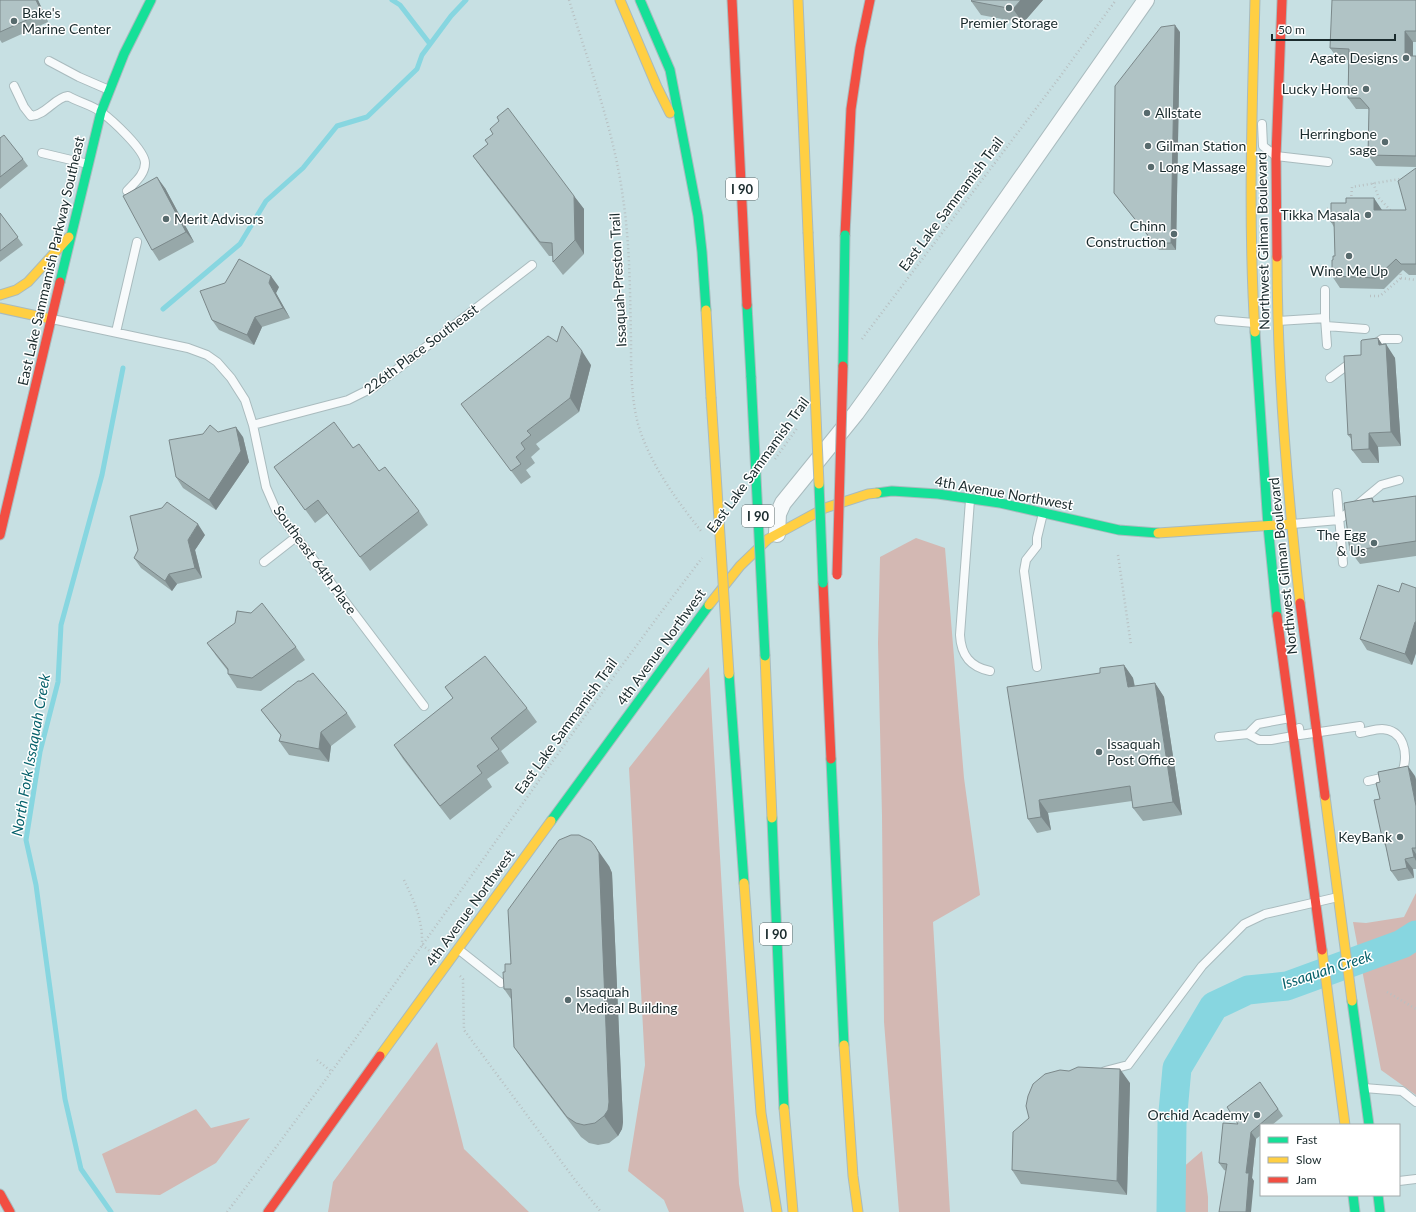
<svg xmlns="http://www.w3.org/2000/svg" width="1416" height="1212" font-family="Lato,sans-serif">
	<rect width="100%" height="100%" fill="#c7e0e3"/>
	<path fill="#d3b8b3" d="M916,538l29,10 19,230 16,117 -47,27 17,290h-51l-15,-190 -2,-206 -4,-173 2,-86z
		M709,667l30,517 5,28h-75l-5,-12 -36,-29 17,-106 -16,-297z
		M1416,893v202l-35,-25 -28,-148 13,1 38,-6z
		M437,1042l27,107 65,63h-201l5,-30z
		M196,1109l15,19 39,-10 -34,45 -56,32 -44,-2 -14,-39z
		M1202,1151l6,46v15h-51l2,-24z"/>
	<g fill="none" stroke-linecap="round" stroke-linejoin="round">
		<path stroke="#87d6e0" stroke-width="5" d="M392,0l8,5 30,39
			M163,309l77,-65 26,-43 37,-33 34,-42 30,-9 50,-48 5,-14 29,-39 15,-16
			M111,1212l-30,-43 -16,-70 -29,-214 -10,-45 14,-88 18,-70 3,-57 41,-150 21,-107"/>
		<path stroke="#87d6e0" stroke-width="29" d="M1171,1212l1,-89 5,-55 37,-62 34,-16 39,-4 115,-42 14,-9"/>
		<g stroke="#a9bbbe" stroke-width="10">
			<path id="lane" d="M49,61l30,16 30,13
				M14,86l10,21 7,9c15,-1 23,-18 37,-20 10,6 24,9 33,16 11,8 44,38 44,51 0,12 -11,20 -18,28
				M1262,124l1,22 13,10 52,6
				M42,153l46,11
				M1325,290v28l2,27
				M52,319l136,29 19,7 10,7 14,16 14,22 8,25 13,62 10,23 148,196
				M1219,320l35,3
				M1278,321l47,-3
				M1326,326l39,3
				M116,332l21,-90
				M1372,346l10,-7h16
				M1330,378l23,-17
				M253,425l95,-25 26,-13 158,-122
				M1337,493l6,70
				M970,500l-10,135c1,20 10,32 30,36
				M1292,524l47,-4 42,-35 18,-5
				M264,562l32,-25
				M1037,667l-13,-96 2,-11 11,-14v-8l6,-25
				M1299,728l1,7 60,-9
				M1360,733c7,-1 15,-4 22,-4 22,1 26,24 21,41l-9,5 -26,6
				M1248,734l11,6h12l22,-4
				M1219,737l29,-3 10,-10 32,-6
				M458,949l43,34
				M1105,1071l23,-6 74,-99 42,-42 21,-10 73,-17
				M1364,1088l38,3 14,11
				M1399,1181l17,-2"/>
		</g>
		<g stroke="#a9bbbe" stroke-width="18">
			<path id="street" d="M777,534l1,-20 5,-11 73,-90 21,-29 269,-384"/>
		</g>
		<g stroke="#a9bbbe" stroke-width="11">
			<path id="fast" d="M640,0l30,70 28,146 4,36 4,58
				M60,282l41,-170 23,-58 27,-54
				M747,305l4,72
				M1255,332l13,194 9,90
				M877,493l15,-2 46,3 62,9 119,27 39,3
				M729,674l15,209
				M831,759l13,286
				M772,818l12,290
				M551,821l158,-216
				M1352,1001l17,124
				M1353,1195l2,17
				M1378,1195l2,17"/>
		</g>
		<g stroke="#a9bbbe" stroke-width="11">
			<path id="slow" d="M620,0l37,87 13,26
				M798,0l10,232
				M1255,0c-3,111 -7,222 0,332
				M1277,257c0,115 10,231 23,346
				M0,295l16,-5 12,-8 41,-45
				M0,308l51,11
				M706,310l5,87
				M1158,533l133,-9
				M709,605l31,-39 28,-27 57,-31 43,-14 9,-1
				M765,656l7,162
				M1325,796l27,205
				M744,883l17,230 16,99
				M1322,950l23,175
				M844,1045l9,131 5,36
				M380,1056l171,-235
				M784,1108l9,104"/>
		</g>
		<g stroke="#a9bbbe" stroke-width="11">
			<path id="jam" d="M732,0l15,305
				M845,235l6,-126 9,-61 10,-48
				M1277,257l-1,-101 6,-156
				M0,535l60,-253
				M823,583l8,176
				M1300,603l25,193
				M1277,616l45,334
				M0,1194l10,18
				M268,1212l112,-156"/>
		</g>
		<path stroke="#b8c0c2" stroke-width="2.5" stroke-dasharray="1 3" stroke-linecap="butt" d="M569,0c20,65 45,130 54,198 7,47 7,95 8,142 0,28 0,57 7,84 12,40 37,74 63,107
			M1373,183l6,15 13,14
			M1351,200l1,-13 54,-9
			M1327,209l7,-1
			M1400,270l1,8 15,2
			M1370,296h10l21,-18
			M862,339l197,-261 57,-78
			M775,459l23,-32
			M1118,555l13,90
			M404,880c10,21 19,40 18,64
			M422,945l9,7
			M460,976l3,3v4l1,47 111,150 26,32
			M1387,992l29,17
			M317,1060l15,12
			M227,1212c164,-214 312,-440 475,-654"/>
		<use href="#lane" stroke="#f7fafb" stroke-width="8"/>
		<use href="#street" stroke="#f7fafb" stroke-width="16"/>
		<use href="#fast" stroke="#16e098" stroke-width="9"/>
		<use href="#slow" stroke="#ffcf43" stroke-width="9"/>
		<use href="#jam" stroke="#f24e42" stroke-width="9"/>
		<g stroke="#a9bbbe" stroke-width="11" stroke-linecap="butt">
			<path id="fast-bridge" d="M843,366l2,-131
				M751,377l14,279
				M819,484l4,99"/>
		</g>
		<g stroke="#a9bbbe" stroke-width="11" stroke-linecap="butt">
			<path id="slow-bridge" d="M808,232l11,252
				M711,397l18,277"/>
		</g>
		<g stroke="#a9bbbe" stroke-width="11" stroke-linecap="butt">
			<path id="jam-bridge" d="M837,575l6,-209"/>
		</g>
		<use href="#fast-bridge" stroke="#16e098" stroke-width="9"/>
		<use href="#slow-bridge" stroke="#ffcf43" stroke-width="9"/>
		<use href="#jam-bridge" stroke="#f24e42" stroke-width="9"/>
	</g>
	<path fill="#97a8a9" d="M0,0h38l10,22 -46,21 -2,-3z
		M972,0h71l-20,23 -42,-8 -10,-14z
		M1416,0v42h-3v14h3v111l-40,-1 -8,-11 1,-45 -1,-1h-12l-8,-11v-38l-10,-1 -8,-11z
		M1180,32l-4,218h-17l-45,-57z
		M0,138l23,21 5,7 -28,23z
		M485,140l89,56 10,13v45l-21,21 -10,-13v-6h-4l-66,-86 -10,-14 15,-12z
		M1416,168v107h-7l-6,-5 -19,19 -44,-1 -8,-12 1,-16 2,-4 -1,-29 -3,-5 51,-12h24z
		M165,188l29,54 -35,19 -7,-11z
		M0,213l23,32 -23,17z
		M279,287l-3,6 14,25 -28,9 -8,18 -35,-15 -7,-10z
		M1378,338l4,7 13,13 6,88 -23,1 1,16h-17l-10,-13v-10l-4,-5 13,-80z
		M591,365l-12,47 -43,32 4,5 -9,8 4,6 -9,7 5,7 -10,7 -60,-80z
		M218,432l25,5 6,25 -33,48 -33,-22 -7,-11z
		M353,448l26,23 40,40 9,14 -58,46 -42,-58 -13,10 -41,-56z
		M1416,496v60l-56,8 -10,-13 22,-53 3,4z
		M205,535l-10,15 7,28 -25,6 -5,7 -31,-23 -7,-10z
		M1416,588v65l-4,12 -45,-15 -7,-11 39,-47z
		M207,643l89,4 9,13 -44,31 -24,-3 -9,-14v-3l-11,-14z
		M1124,665l9,13 2,8 20,-3 9,14 18,118 -39,6 -10,-13 -1,-7 -84,12 3,17 -14,3 -9,-14 72,-146z
		M527,708l10,14 -36,29 8,12 -22,16 5,8 -42,33 -47,-61 -9,-14z
		M261,710l86,3 9,14 -25,19 -2,16 -40,-7 -10,-14 2,-5z
		M1415,776l1,4v89h-3l1,9 -16,3 -7,-10 -5,-24 -3,-5 -3,-43z
		M609,866l3,7 11,249 -1,7 -4,7 -9,7 -11,2 -9,-2 -8,-6 -53,-70 -14,-20 -3,-48 -7,-10 1,-17 6,-8z
		M1130,1083l-3,112 -106,-11 -9,-14 17,-52z
		M1265,1089l18,27 -11,9h-11v10l-5,4 -4,39 2,3 -30,-11 -5,-7 19,-39z"/>
	<path fill="#7b888a" d="M36,0h2l10,22 -6,-9z
		M1021,0h22l-20,23 -10,-14z
		M1175,25l5,7 -4,218 -5,-7z
		M1405,31l8,11v25l-8,-11z
		M157,177l8,11 29,54 -8,-10z
		M574,196l10,13v45l-9,-14z
		M1374,198l8,12h-8z
		M271,276l8,11 -3,6 14,25 -7,-10 -14,-25z
		M255,317l7,10 -8,18 -7,-10z
		M1378,338l8,12v-6l9,14 6,88 -10,-14z
		M582,351l9,14 -12,47 -9,-14z
		M236,427l7,10 6,25 -33,48 -7,-10z
		M1369,433l9,14 1,16 -10,-14z
		M198,524l7,11 -10,15 7,28 -7,-10 -7,-28z
		M169,574l8,10 -5,7 -7,-10z
		M1415,622l1,1v30l-4,12 -7,-11z
		M1124,665l9,13 4,23 -9,-14z
		M1155,683l9,14 18,118 -9,-13z
		M321,732l10,14 -2,16 -10,-13z
		M1408,766l7,10 1,4v26z
		M1039,800l9,13 3,17 -10,-13z
		M595,846l14,20 3,7 11,249 -1,7 -4,7 -14,-20z
		M1412,848l4,6v7l-2,-4z
		M1405,859l8,10 1,9 -7,-10z
		M1120,1069l10,14 -3,112 -10,-14z
		M1251,1132l5,7 -4,39 2,3 -3,31h-5v-39z"/>
	<path fill="#b0c3c5" stroke="#7b888a" d="M0,0h36l6,13 -42,19z
		M972,0h49l-8,9 -42,-8z
		M1332,0h84v31h-11v25h11v100l-48,-1 1,-47 -9,-10h-12l1,-49 -19,-1z
		M1175,25l-4,218h-17l-40,-50 1,-107 46,-59z
		M508,108l66,88 1,44 -22,22 -1,-19 -12,-1 -67,-86 15,-12 -3,-4 8,-6 -3,-5 9,-8 -2,-4z
		M4,135l19,24 -23,18v-39z
		M1416,168v96h-15l-5,-5 -20,19 -44,-2v-16h1v-4h2l-1,-34h-3v-19h15v-5h28v12h32l-8,-29z
		M157,177l29,55 -34,18 -29,-54z
		M0,213l18,24 -18,14z
		M239,259l32,17 -2,7 14,25 -28,9 -8,18 -35,-15 -12,-29 25,-8z
		M562,326l20,25 -12,47 -43,33 4,4 -10,8 4,6 -9,8 5,7 -10,7 -50,-67 87,-68 9,6z
		M1378,338l1,7 7,-1 5,88 -22,1v16l-17,1 -1,-16 -3,1 -4,-79 17,-1v-14l1,-1z
		M334,422l19,26 6,-4 20,27 6,-4 34,44 -59,46 -42,-57 -13,10 -31,-43z
		M210,425l8,7 18,-5 5,24 -32,49 -33,-23 -7,-37 34,-6z
		M1416,496v45l-66,10 -6,-48 28,-5 1,4z
		M167,502l31,22 -10,16 7,28 -26,6 -4,7 -31,-23 4,-8 -8,-34 32,-8z
		M1402,583l14,5v34h-1l-10,32 -45,-15 18,-54 21,7z
		M262,603l34,44 -44,31 -24,-4v-5l-21,-26 28,-20 2,-12 14,2z
		M485,656l42,52 -36,30 8,11 -22,17 5,7 -42,33 -46,-61 59,-47 -8,-11z
		M1124,665l4,22 27,-4 18,119 -40,6 -3,-22 -91,14 2,17 -13,2 -21,-132 93,-14v-5z
		M313,673l34,40 -26,19 -2,17 -40,-8 2,-6 -20,-25 37,-29h3z
		M1408,766l8,40v42h-4l2,9 -9,2 2,9 -16,3 -6,-29h-2l-9,-42 6,-1 -4,-16 4,-1 -2,-10z
		M571,835h8l12,6 4,5 4,7 10,249 -1,8 -4,6 -9,7 -11,2 -8,-2 -9,-6 -53,-70 -3,-58h-7l-1,-17h2v-8h6l-3,-54 51,-70z
		M1078,1067l42,2 -3,112 -105,-11 1,-38 16,-14 -3,-12 2,-10 5,-12 12,-10 15,-4 9,1z
		M1260,1082l18,27 -27,23 -5,41h3l-3,39h-27l8,-48 -8,-1 4,-40 15,1 -11,-17z"/>
	<g fill="#576a6d" stroke="#fff" stroke-width="1.5">
		<circle cx="1009" cy="8" r="4"/>
		<circle cx="14" cy="21" r="4"/>
		<circle cx="1406" cy="58" r="4"/>
		<circle cx="1366" cy="89" r="4"/>
		<circle cx="1147" cy="113" r="4"/>
		<circle cx="1385" cy="142" r="4"/>
		<circle cx="1148" cy="146" r="4"/>
		<circle cx="1151" cy="167" r="4"/>
		<circle cx="1368" cy="215" r="4"/>
		<circle cx="166" cy="219" r="4"/>
		<circle cx="1174" cy="234" r="4"/>
		<circle cx="1349" cy="256" r="4"/>
		<circle cx="1374" cy="543" r="4"/>
		<circle cx="1099" cy="752" r="4"/>
		<circle cx="1400" cy="837" r="4"/>
		<circle cx="568" cy="1000" r="4"/>
		<circle cx="1257" cy="1115" r="4"/>
	</g>
	<g text-anchor="middle" stroke-width="3" stroke-linejoin="round" paint-order="stroke">
		<g fill="#fff" stroke="#5f6b6c" stroke-width="1">
			<rect x="726" y="178" width="32" height="22" rx="3"/>
			<rect x="742" y="505" width="32" height="22" rx="3"/>
			<rect x="760" y="923" width="32" height="22" rx="3"/>
		</g>
		<g font-size="13" font-weight="bold" fill="#1a2b2d">
			<text x="742" y="194">I 90</text>
			<text x="758" y="521">I 90</text>
			<text x="776" y="939">I 90</text>
		</g>
		<g font-size="14" fill="#1a2b2d" stroke="#fff" text-anchor="end">
			<text x="22" y="18" text-anchor="start">Bake's<tspan x="22" dy="16">Marine Center</tspan></text>
			<text x="1009" y="28" text-anchor="middle">Premier Storage</text>
			<text x="1398" y="63">Agate Designs</text>
			<text x="1358" y="94">Lucky Home</text>
			<text x="1155" y="118" text-anchor="start">Allstate</text>
			<text x="1377" y="139">Herringbone<tspan x="1377" dy="16">sage</tspan></text>
			<text x="1156" y="151" text-anchor="start">Gilman Station</text>
			<text x="1159" y="172" text-anchor="start">Long Massage</text>
			<text x="1360" y="220">Tikka Masala</text>
			<text x="174" y="224" text-anchor="start">Merit Advisors</text>
			<text x="1166" y="231">Chinn<tspan x="1166" dy="16">Construction</tspan></text>
			<text x="1349" y="276" text-anchor="middle">Wine Me Up</text>
			<text x="1366" y="540">The Egg<tspan x="1366" dy="16">&amp; Us</tspan></text>
			<text x="1107" y="749" text-anchor="start">Issaquah<tspan x="1107" dy="16">Post Office</tspan></text>
			<text x="1392" y="842">KeyBank</text>
			<text x="576" y="997" text-anchor="start">Issaquah<tspan x="576" dy="16">Medical Building</tspan></text>
			<text x="1249" y="1120">Orchid Academy</text>
		</g>
		<g font-size="14" fill="#1a2b2d" stroke="#fff">
			<text transform="translate(951 204) rotate(-53)" y="5">East Lake Sammamish Trail</text>
			<text transform="translate(1263 241) rotate(-91)" y="5">Northwest Gilman Boulevard</text>
			<text transform="translate(51 261) rotate(-77)" y="5">East Lake Sammamish Parkway Southeast</text>
			<text transform="translate(618 280) rotate(-93)" y="5">Issaquah-Preston Trail</text>
			<text transform="translate(421 349) rotate(-37)" y="5">226th Place Southeast</text>
			<text transform="translate(758 465) rotate(-54)" y="5">East Lake Sammamish Trail</text>
			<text transform="translate(1004 493) rotate(10)" y="5">4th Avenue Northwest</text>
			<text transform="translate(315 560) rotate(54)" y="5">Southeast 64th Place</text>
			<text transform="translate(1283 566) rotate(-96)" y="5">Northwest Gilman Boulevard</text>
			<text transform="translate(661 647) rotate(-54)" y="5">4th Avenue Northwest</text>
			<text transform="translate(566 726) rotate(-54)" y="5">East Lake Sammamish Trail</text>
			<text transform="translate(470 908) rotate(-54)" y="5">4th Avenue Northwest</text>
		</g>
		<g font-size="15" font-style="italic" fill="#06616b" stroke="#fff">
			<text transform="translate(31 755) rotate(-80)" y="5">North Fork Issaquah Creek</text>
			<text transform="translate(1327 970) rotate(-18)" y="5">Issaquah Creek</text>
		</g>
	</g>
	<rect x="1260" y="1124" width="140" height="72" fill="#ffffff" stroke="#a3aaab"/>
	<rect x="1268" y="1137" width="20" height="6" fill="#16e098" stroke="#a3aaab"/>
	<text x="1296" y="1144" font-size="12" fill="#1a2b2d">Fast</text>
	<rect x="1268" y="1157" width="20" height="6" fill="#ffcf43" stroke="#a3aaab"/>
	<text x="1296" y="1164" font-size="12" fill="#1a2b2d">Slow</text>
	<rect x="1268" y="1177" width="20" height="6" fill="#f24e42" stroke="#a3aaab"/>
	<text x="1296" y="1184" font-size="12" fill="#1a2b2d">Jam</text>
	<path d="M1272 34v6h123v-6" fill="none" stroke="#1a2b2d" stroke-width="2"/>
	<text x="1278" y="34" font-size="12" fill="#1a2b2d" stroke="#ffffff" stroke-width="3" paint-order="stroke">50 m</text>
</svg>
